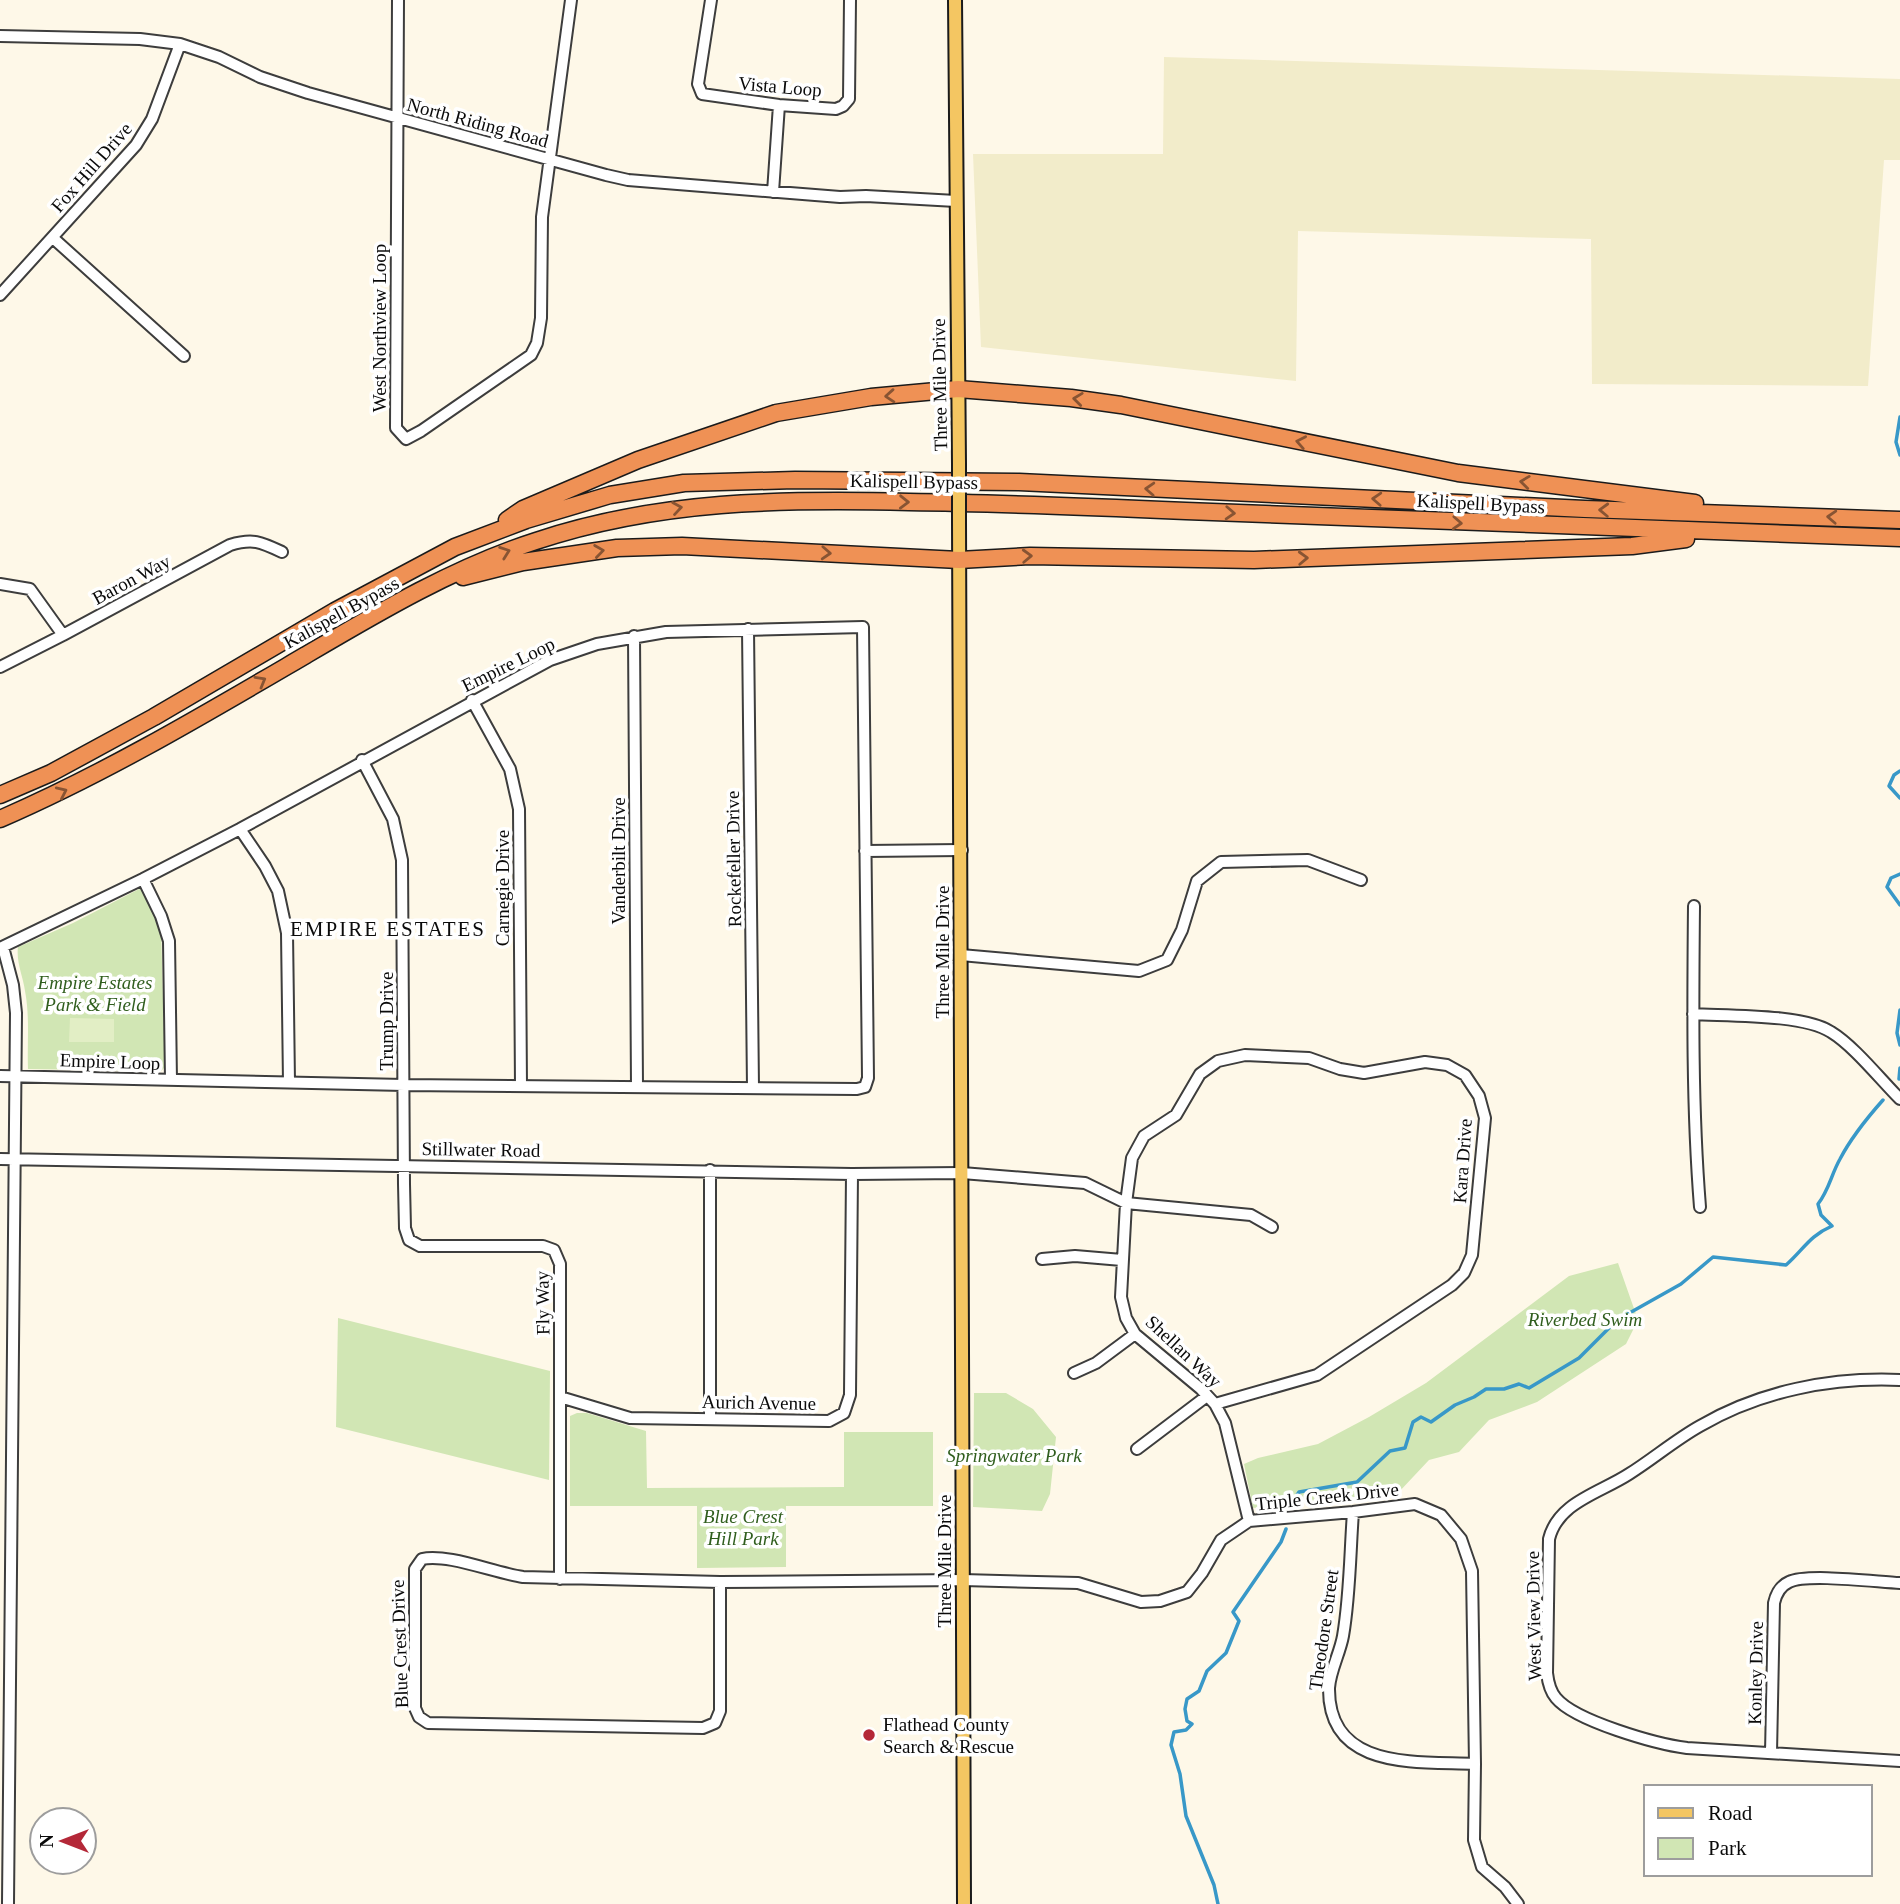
<svg xmlns="http://www.w3.org/2000/svg" width="1900" height="1904" font-family="Georgia,serif">
	<rect width="100%" height="100%" fill="#fef8e8"/>
	<path fill="#f2ecca" d="M1164,57l736,22v81h-16l-16,226 -276,-2 -1,-145 -293,-8 -2,150 -315,-34 -8,-193h190z"/>
	<path fill="#d1e6b4" d="M139,889l4,1 18,38 4,139 -4,4 -133,-2c-1,-26 2,-52 -3,-78 -2,-15 -9,-29 -7,-44l55,-24z
		M1618,1263l20,57 -12,24 -89,58 -48,18 -30,32 -30,8 -31,33 -145,15 -9,-44 14,-6 60,-14 51,-27 57,-34 143,-107z
		M338,1318l212,53 -1,109 -213,-53z
		M974,1393h32l27,16 23,28 -6,57 -8,17 -69,-4z
		M577,1413h10l59,18 1,57 197,-1v-55h89v74h-147v61l-89,1v-62h-127v-90z"/>
	<path fill="#e2eec5" d="M70,1018l44,1v23h-45z"/>
	<g fill="none" stroke-linecap="round" stroke-linejoin="round">
		<path stroke="#3898c8" stroke-width="3.5" d="M1900,417l-4,25 4,13
			M1900,771l-6,4 -5,11 11,12
			M1900,874l-9,4 -4,9 13,18
			M1900,1010l-3,23 3,12
			M1899,1079l1,-11
			M1297,1495l2,-3 58,-10 33,-31 15,-3 8,-26 8,-5 10,5 24,-17 19,-8 12,-8h18l15,-5 10,4 50,-30 38,-38 64,-36 32,-27 73,8c18,-16 23,-29 46,-39l-11,-11 -3,-11c11,-14 13,-29 22,-45 11,-21 27,-41 43,-59
			M1218,1904l-4,-19 -28,-69 -6,-42 -9,-29 3,-13 12,-2 6,-6 -5,-3 -2,-12 2,-10 12,-8 8,-20 19,-18 13,-32 -6,-9 48,-70 5,-13"/>
		<g stroke="#3d3d3d" stroke-width="14">
			<path id="minor" d="M398,0l-2,428 10,11 15,-8 110,-76 6,-12 4,-25 1,-101 29,-217
				M711,0l-13,84 4,10 77,11 57,4 7,-3 6,-7 1,-99
				M0,36l140,3 40,5 39,13 41,20 48,16 298,82 22,5 212,17 26,-1 90,5
				M773,192l6,-87
				M53,238l131,118
				M0,295l136,-150 16,-26 28,-75
				M0,584l30,5 33,46
				M748,629l5,459
				M634,636l3,451
				M0,667l63,-32 167,-90c23,-7 31,-3 52,7
				M472,700l38,69 9,40 2,277
				M362,760l31,59 9,41 2,324 1,44 4,12 11,6h123l11,4 6,14v315
				M240,829l25,37 13,25 9,42 2,149
				M865,851l97,-1
				M143,879l18,37 8,25 2,139
				M1694,906c-1,101 -2,201 6,301
				M3,947l10,38 3,28 -8,891
				M0,948l143,-69 97,-50 310,-169 47,-16 69,-12 197,-5 5,451 -3,9 -8,2 -453,-4 -404,-9
				M961,955l178,16 28,-11 15,-30 15,-49 24,-19 87,-2 53,20
				M1693,1014c35,2 111,0 138,18 23,14 49,47 69,67
				M0,1159l852,15 110,-1 123,10 41,20 125,12 21,12
				M710,1170v249
				M1042,1259l33,-3 47,4
				M1074,1373l22,-10 39,-29
				M1900,1380c-69,-3 -140,11 -200,46 -25,14 -47,33 -71,48 -29,19 -71,28 -80,65l-2,134c1,9 3,18 9,25 19,23 100,46 131,50l213,13
				M560,1397l70,21 199,3 15,-8 6,-18 2,-221
				M1215,1404l102,-29 135,-90 12,-12 8,-18 13,-137 -6,-22 -14,-21 -18,-10 -22,-3 -61,11 -24,-4 -31,-11 -64,-3 -27,6 -18,13 -24,41 -32,21 -12,22 -6,45 -5,94 5,21 9,16 66,55 14,15 10,19 24,98
				M1137,1449l70,-53
				M1353,1512c-3,41 -3,84 -10,124 -3,17 -13,35 -14,52 -1,83 88,73 146,76
				M720,1582v129l-5,12 -12,5 -275,-5 -9,-6 -4,-9v-139l7,-10c25,-6 73,14 101,18l197,5 243,-2 115,3 63,19 19,-1 27,-9 15,-19 19,-33 28,-19 104,-9 62,-8 26,11 20,24 11,32 3,193 -1,76 8,27 23,20 13,17
				M1771,1753l3,-150c2,-9 6,-17 15,-21 18,-9 88,0 111,1"/>
		</g>
		<g stroke="#1b1b1b" stroke-width="16">
			<path id="major" d="M955,0l4,463
				M959,521l5,1383"/>
		</g>
		<g stroke="#1b1b1b" stroke-width="19">
			<path id="highway" d="M507,520l16,-11 115,-49 138,-47 95,-16 87,-8 113,9 50,7 337,68 237,30
				M463,577l60,-15 94,-14 65,-2 277,14 71,-4 224,4 378,-14 54,-7
				M0,795l51,-22 103,-56 181,-106 120,-64 71,-27 84,-25 74,-12 111,-3 224,2 566,27 315,11
				M0,819c106,-46 205,-105 306,-164 73,-43 149,-88 230,-114 123,-41 245,-42 373,-39 92,1 185,5 277,9 238,11 476,20 714,27"/>
		</g>
		<use href="#minor" stroke="#fff" stroke-width="10"/>
		<use href="#major" stroke="#f4c662" stroke-width="12"/>
		<use href="#highway" stroke="#ef9155" stroke-width="16"/>
		<g stroke="#1b1b1b" stroke-width="16" stroke-linecap="butt">
			<path id="major-bridge" d="M959,463v58"/>
		</g>
		<use href="#major-bridge" stroke="#f4c662" stroke-width="12"/>
	</g>
	<defs><path id="oneway-chevron" d="M-2-3.5L2.5 0L-2 3.5" fill="none" stroke-width="1.6" stroke-linecap="round" stroke-linejoin="round" transform="scale(1.75)"/></defs>
	<g stroke="#885433">
		<use href="#oneway-chevron" transform="translate(890 396) rotate(176)"/>
		<use href="#oneway-chevron" transform="translate(1078 399) rotate(-173)"/>
		<use href="#oneway-chevron" transform="translate(1301 442) rotate(-169)"/>
		<use href="#oneway-chevron" transform="translate(1525 482) rotate(-173)"/>
		<use href="#oneway-chevron" transform="translate(1150 489) rotate(-177)"/>
		<use href="#oneway-chevron" transform="translate(1377 499) rotate(-177)"/>
		<use href="#oneway-chevron" transform="translate(904 502) rotate(1)"/>
		<use href="#oneway-chevron" transform="translate(677 508) rotate(-9)"/>
		<use href="#oneway-chevron" transform="translate(1604 510) rotate(-178)"/>
		<use href="#oneway-chevron" transform="translate(1230 513) rotate(3)"/>
		<use href="#oneway-chevron" transform="translate(1832 517) rotate(-177)"/>
		<use href="#oneway-chevron" transform="translate(1457 523) rotate(3)"/>
		<use href="#oneway-chevron" transform="translate(599 551) rotate(-8)"/>
		<use href="#oneway-chevron" transform="translate(505 552) rotate(-20)"/>
		<use href="#oneway-chevron" transform="translate(826 553) rotate(3)"/>
		<use href="#oneway-chevron" transform="translate(1027 556) rotate(-2)"/>
		<use href="#oneway-chevron" transform="translate(1303 558) rotate(-2)"/>
		<use href="#oneway-chevron" transform="translate(261 681) rotate(-30)"/>
		<use href="#oneway-chevron" transform="translate(62 792) rotate(-25)"/>
	</g>
	<circle fill="#b42838" stroke="#fff" stroke-width="2.5" cx="869" cy="1735" r="7"/>
	<g text-anchor="middle" stroke-width="7" stroke-linejoin="round" paint-order="stroke">
		<g font-size="19" fill="#0a0a0a" stroke="#fff">
			<text transform="translate(780 86) rotate(5)" y="7">Vista Loop</text>
			<text transform="translate(478 122) rotate(15)" y="7">North Riding Road</text>
			<text transform="translate(91 167) rotate(-49)" y="7">Fox Hill Drive</text>
			<text transform="translate(379 328) rotate(-90)" y="7">West Northview Loop</text>
			<text transform="translate(939 385) rotate(-91)" y="7">Three Mile Drive</text>
			<text transform="translate(914 481) rotate(1)" y="7">Kalispell Bypass</text>
			<text transform="translate(1481 503) rotate(3)" y="7">Kalispell Bypass</text>
			<text transform="translate(131 579) rotate(-28)" y="7">Baron Way</text>
			<text transform="translate(341 612) rotate(-29)" y="7">Kalispell Bypass</text>
			<text transform="translate(508 664) rotate(-26)" y="7">Empire Loop</text>
			<text transform="translate(733 859) rotate(-91)" y="7">Rockefeller Drive</text>
			<text transform="translate(618 861) rotate(-90)" y="7">Vanderbilt Drive</text>
			<text transform="translate(502 888) rotate(-90)" y="7">Carnegie Drive</text>
			<text transform="translate(942 952) rotate(-90)" y="7">Three Mile Drive</text>
			<text transform="translate(386 1021) rotate(-90)" y="7">Trump Drive</text>
			<text transform="translate(110 1061) rotate(2)" y="7">Empire Loop</text>
			<text transform="translate(481 1149) rotate(1)" y="7">Stillwater Road</text>
			<text transform="translate(1462 1161) rotate(-86)" y="7">Kara Drive</text>
			<text transform="translate(542 1303) rotate(-91)" y="7">Fly Way</text>
			<text transform="translate(1184 1351) rotate(43)" y="7">Shellan Way</text>
			<text transform="translate(759 1402) rotate(1)" y="7">Aurich Avenue</text>
			<text transform="translate(1327 1496) rotate(-6)" y="7">Triple Creek Drive</text>
			<text transform="translate(944 1561) rotate(-90)" y="7">Three Mile Drive</text>
			<text transform="translate(1533 1616) rotate(-91)" y="7">West View Drive</text>
			<text transform="translate(1323 1630) rotate(-82)" y="7">Theodore Street</text>
			<text transform="translate(399 1644) rotate(-92)" y="7">Blue Crest Drive</text>
			<text transform="translate(1755 1673) rotate(-89)" y="7">Konley Drive</text>
		</g>
		<g font-size="19" font-style="italic" fill="#305e1e" stroke="#fff">
			<text x="95" y="989">Empire Estates<tspan x="95" dy="22">Park &amp; Field</tspan></text>
			<text x="1585" y="1326">Riverbed Swim</text>
			<text x="1014" y="1462">Springwater Park</text>
			<text x="743" y="1523">Blue Crest<tspan x="743" dy="22">Hill Park</tspan></text>
		</g>
		<g font-size="19" fill="#0a0a0a" stroke="#fff" text-anchor="start">
			<text x="883" y="1731">Flathead County<tspan x="883" dy="22">Search &amp; Rescue</tspan></text>
		</g>
		<g font-size="21" letter-spacing="2" fill="#0a0a0a" stroke="#fff">
			<text x="388" y="936">EMPIRE ESTATES</text>
		</g>
	</g>
	<rect x="1644" y="1785" width="228" height="91" fill="#ffffff" stroke="#9d9d9d" stroke-width="2"/>
	<rect x="1658" y="1808" width="35" height="10" fill="#f4c662" stroke="#9d9d9d" stroke-width="2"/>
	<text x="1708" y="1820" font-size="21" fill="#0a0a0a">Road</text>
	<rect x="1658" y="1838" width="35" height="21" fill="#d1e6b4" stroke="#9d9d9d" stroke-width="2"/>
	<text x="1708" y="1855" font-size="21" fill="#0a0a0a">Park</text>
	<g transform="translate(63 1841) rotate(270)"><circle r="33" fill="#ffffff" stroke="#9d9d9d" stroke-width="2"/>
	<path d="M0-5L12 26L0 18L-12 26Z" fill="#b42838"/>
	<text y="-10" font-size="19" font-weight="bold" text-anchor="middle" fill="#0a0a0a">N</text>
	</g>
</svg>
